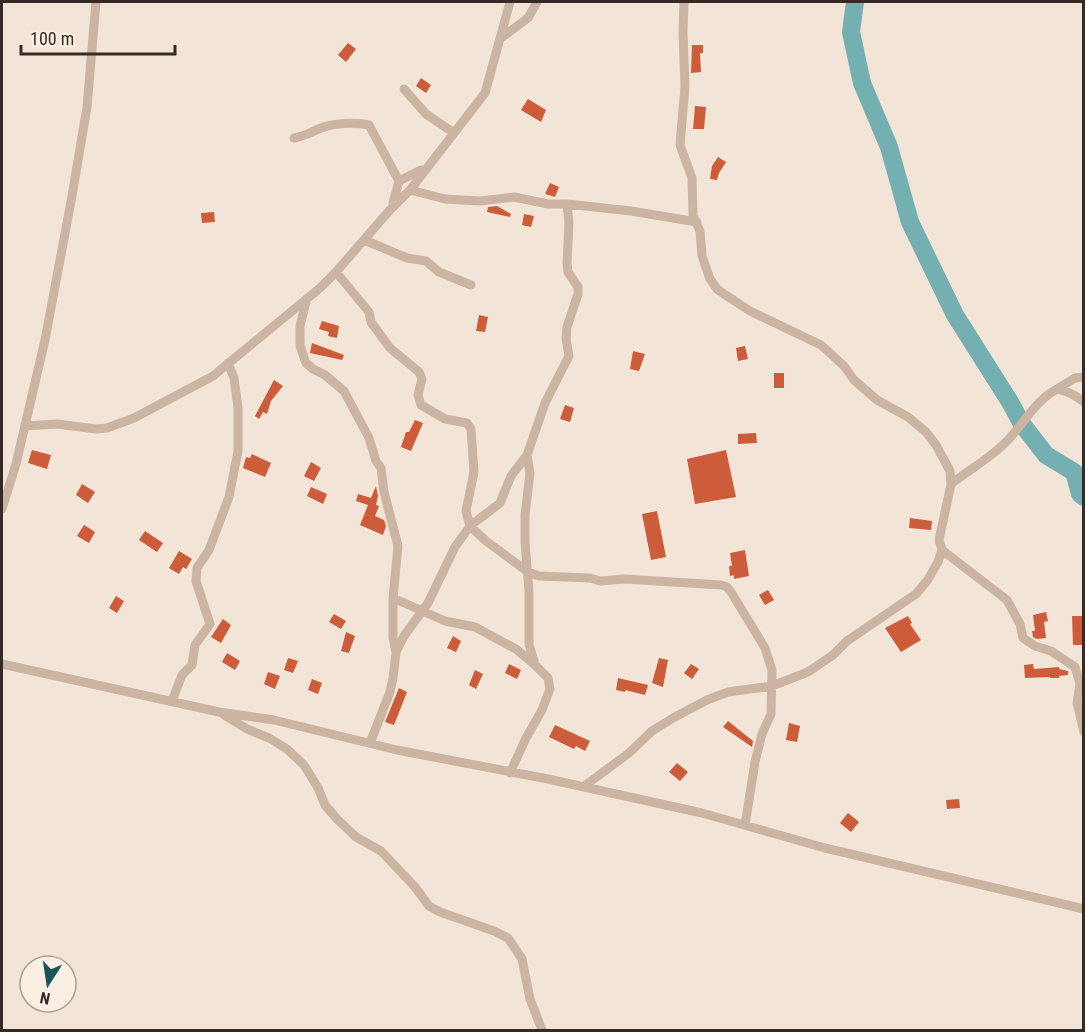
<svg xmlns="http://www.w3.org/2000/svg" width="1085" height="1032" font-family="'Roboto Condensed',sans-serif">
	<rect width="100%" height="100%" fill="#f2e5d7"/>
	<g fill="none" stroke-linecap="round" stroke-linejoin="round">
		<path stroke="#74afb1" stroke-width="18" d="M855,2l-4,30 11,51 27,64 21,75 45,93 55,87 12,22 24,31 28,17 6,22 4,3"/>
	</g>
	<path fill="#cd5c3a" d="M348,43l8,6 -10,13 -8,-7z
		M692,45h11v8h-3l1,19 -10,1z
		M421,78l10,7 -5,8 -10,-7z
		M528,99l18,11 -5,12 -20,-12z
		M695,106l11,1 -2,22h-11z
		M718,157l8,5 -7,11 -2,7 -7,-1 2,-13z
		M550,183l9,4 -4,10 -10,-3z
		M497,206l14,8 -1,3 -23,-5 1,-5z
		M214,212l1,10 -13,1 -1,-10z
		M524,214l10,2 -3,11 -9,-2z
		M479,315l9,2 -3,15 -9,-1z
		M322,321l17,5 -2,12 -9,-2 1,-4 -10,-3z
		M312,343l32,12 -2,5 -32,-7z
		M745,346l3,13 -10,2 -2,-13z
		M633,351l12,3 -6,17 -9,-2z
		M774,373h10v15h-10z
		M274,380l9,6 -12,15 -4,13 -4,-2 -4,7 -4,-3z
		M565,405l9,3 -4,14 -10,-3z
		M415,420l8,3 -12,28 -10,-4 5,-15h3z
		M756,433l1,10 -19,1v-10z
		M32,450l19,5 -4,14 -19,-6z
		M726,450l10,47 -41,7 -8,-45z
		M252,454l19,9 -6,14 -22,-9 3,-11 4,1z
		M311,462l10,6 -7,13 -10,-5z
		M82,484l13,8 -7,11 -12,-8z
		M376,486l2,10 -2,9 3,1 -4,10 9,4 2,6 -3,9 -23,-10 8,-20 -12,-4 2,-7 13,4z
		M311,487l16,7 -4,10 -16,-8z
		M657,511l9,46 -15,3 -9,-46z
		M910,518l22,3 -1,9 -22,-2z
		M84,525l11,7 -6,11 -12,-7z
		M145,531l18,12 -6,9 -18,-12z
		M745,550l4,26 -15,3v-4l-4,1 -1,-10h3l-2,-13z
		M179,551l13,8 -6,10 -3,-2 -4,7 -10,-6z
		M768,590l6,10 -9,5 -6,-10z
		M116,596l8,5 -7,12 -8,-5z
		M1046,612l2,9 -4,1 2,16 -9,1 -4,-2 -1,-6h3l-2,-16z
		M334,614l12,7 -5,8 -12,-7z
		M908,616l4,7 -2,1 11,16 -20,12 -16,-24z
		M1072,616h11v29h-10z
		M223,619l8,6 -10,18 -10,-6z
		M346,632l9,4 -6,17 -8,-2z
		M453,636l8,5 -5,11 -9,-4z
		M227,653l13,8 -5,9 -13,-8z
		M288,658l10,3 -5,12 -9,-3z
		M659,658l9,2 -5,27 -11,-4z
		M509,664l12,6 -4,9 -12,-6z
		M691,664l8,5 -7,10 -8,-6z
		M1033,664l1,5 25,-2v2l9,2v4l-9,1v2h-9v-1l-25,1 -1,-13z
		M475,670l8,4 -7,15 -7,-4z
		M268,672l12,4 -5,13 -11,-5z
		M618,678l30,7 -3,10 -20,-5v2l-9,-2z
		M312,679l10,4 -4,11 -10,-4z
		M399,688l8,4 -13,33 -9,-3z
		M728,721l25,20 -1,6 -29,-20z
		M789,723l11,3 -3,16 -11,-2z
		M555,725l35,16 -5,10 -9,-5 -2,3 -25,-12z
		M677,763l11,9 -8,9 -11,-9z
		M959,799l1,9 -13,1 -1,-9z
		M848,813l11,9 -8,10 -11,-9z"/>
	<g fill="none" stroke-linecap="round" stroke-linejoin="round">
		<path stroke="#cbb4a2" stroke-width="9" d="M501,38l27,-20 9,-16
			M404,89l22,25 28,19
			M294,138c11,-2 17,-6 27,-10 12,-5 35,-6 48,-3l30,56 -6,22
			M399,181l22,-11
			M410,190l35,9 35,2 34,-4 34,7h19l64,7 66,11
			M364,240l43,18 19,3 13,11 32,13
			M336,272l33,40 2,10 19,26 29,24 3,7 -4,16 3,10 24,14 22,4 4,6 3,43 -8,39 4,15 16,15 42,31 11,4 51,2 10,3 25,-2 96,6 6,2 4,5 34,56 7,22 -1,44 -9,20 -7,28 -10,63
			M307,298l-7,28v20l6,17 7,6 12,6 19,16 25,47 7,23 5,7 3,24 14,54 -5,52v39l3,16 -3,25 -3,14 -20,51
			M1057,389l18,-11 9,-1
			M25,426l32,-2 39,5 11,-1 27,-10 79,-42 107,-88 16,-16 53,-61 21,-21 75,-97 25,-91
			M951,484c19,-15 40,-26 57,-44 16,-17 28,-40 49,-51 11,2 18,6 27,13
			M2,509l14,-45 29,-124 27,-144 15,-89 9,-105
			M942,550l65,50 13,24 3,14 12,8 16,5 24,16 5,17 -3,19 7,29
			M393,598l52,23 30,6 41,22 19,16
			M396,652l8,-16 24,-33 27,-56 15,-21 30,-23 11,-27 16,-21
			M2,664l217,48 55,8 123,30 151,29 154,34 123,35 259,61
			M172,701l10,-26 10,-10 3,-20 15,-21 -14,-43 1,-13 12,-18 20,-53 9,-46v-43l-4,-30 -6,-15
			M224,715l23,14 22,9 18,11 17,16 14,23 7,17 12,14 19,18 25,14 34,36 14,19 11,6 54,19 14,7 14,21 8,40 12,31
			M510,773l16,-35 16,-28 8,-21 -2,-11 -13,-13 -6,-21v-53l-4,-49v-27l5,-42 -3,-18 18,-52 24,-47 -3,-18 1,-11 11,-33v-7l-10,-15 -1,-9 2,-40 -2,-19
			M583,787l46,-34 23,-22 21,-13 34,-18 21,-8 44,-6 36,-14 25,-17 14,-14 69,-47 11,-13 11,-19 4,-12 -3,-10 12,-56 -1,-13 -14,-26 -10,-13 -18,-15 -31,-17 -23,-20 -10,-14 -23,-21 -71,-34 -26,-17 -7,-5 -7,-10 -8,-23 -2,-25 -7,-16 -1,-37 -12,-33 5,-58 -2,-55 1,-30"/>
	</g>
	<rect width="1085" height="1032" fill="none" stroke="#352a25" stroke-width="6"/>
	<g transform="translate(48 984) rotate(192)"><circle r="28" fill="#faefe3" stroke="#aba097" stroke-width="1.5"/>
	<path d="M0-4.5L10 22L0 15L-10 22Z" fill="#195558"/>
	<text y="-9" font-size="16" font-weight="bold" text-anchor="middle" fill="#352a25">N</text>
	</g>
	<path d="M21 45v9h154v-9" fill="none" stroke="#352a25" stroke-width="3"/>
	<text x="30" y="45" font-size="18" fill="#352a25" stroke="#faefe3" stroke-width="4.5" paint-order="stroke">100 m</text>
</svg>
